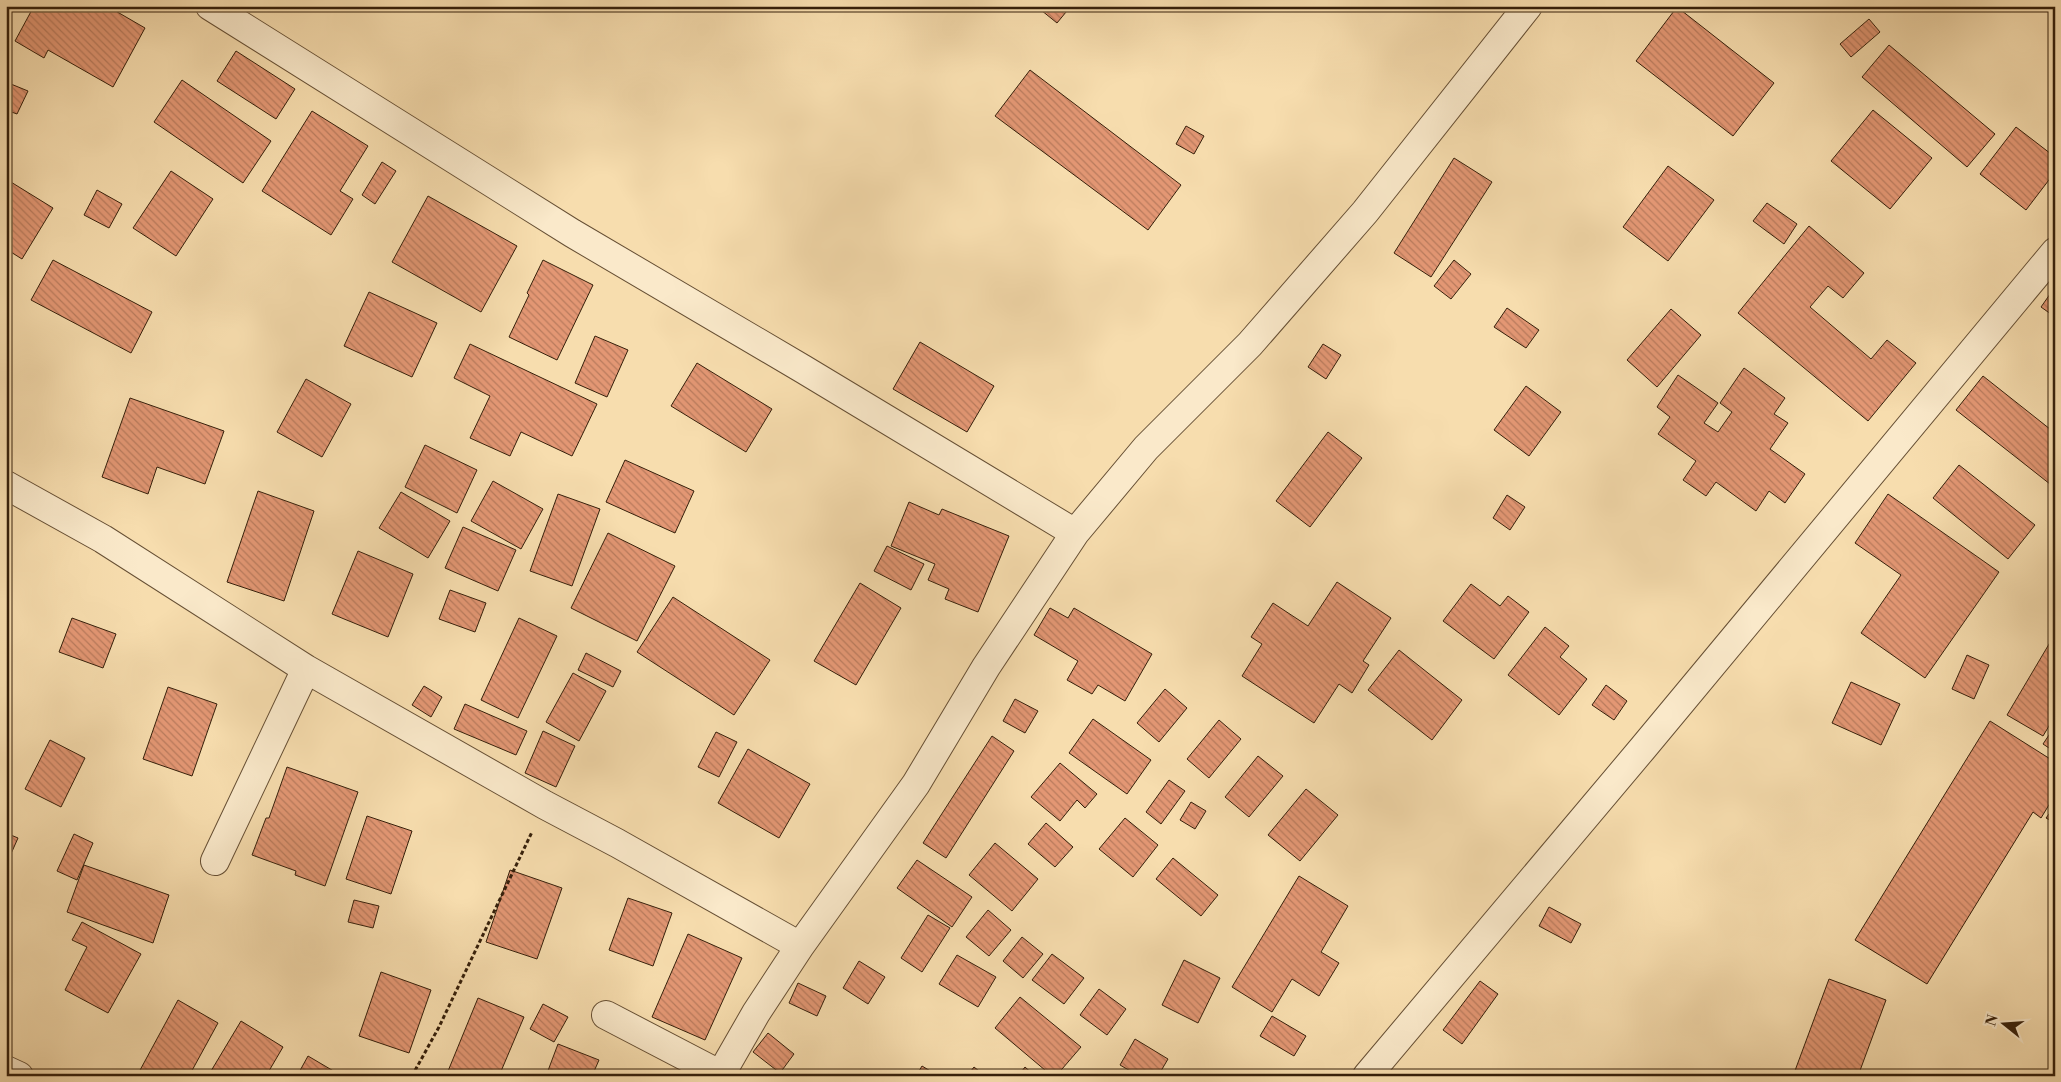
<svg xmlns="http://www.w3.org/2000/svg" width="2061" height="1082" font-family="'Libre Bodoni',serif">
	<defs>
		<pattern id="building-back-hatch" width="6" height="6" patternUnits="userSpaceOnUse" patternTransform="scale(1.25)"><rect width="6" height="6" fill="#e39774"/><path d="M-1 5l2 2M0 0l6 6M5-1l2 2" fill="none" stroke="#b97b5d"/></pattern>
	</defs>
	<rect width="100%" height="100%" fill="#f7ddae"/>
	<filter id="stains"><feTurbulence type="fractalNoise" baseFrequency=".004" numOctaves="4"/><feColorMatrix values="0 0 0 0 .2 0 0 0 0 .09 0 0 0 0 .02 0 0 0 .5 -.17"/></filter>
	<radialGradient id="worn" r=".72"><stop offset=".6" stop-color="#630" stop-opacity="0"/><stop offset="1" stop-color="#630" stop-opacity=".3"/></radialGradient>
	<path fill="url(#building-back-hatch)" stroke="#36200b" d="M34,6h73l38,22 -32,59 -65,-37 -4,8 -29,-17z
		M1036,6h35l-14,17z
		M1677,7l97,76 -41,53 -97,-75z
		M1869,19l11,13 -29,25 -11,-13z
		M1889,45l106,89 -28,33 -105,-90z
		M236,51l59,38 -19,30 -59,-38z
		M1030,70l151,115 -33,45 -153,-114z
		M182,80l89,61 -28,42 -89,-61z
		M6,82l22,9 -11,23 -11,-4z
		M1873,110l59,48 -42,51 -59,-48z
		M312,111l56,35 -28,45 13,8 -22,36 -69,-44z
		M1186,126l18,10 -10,18 -18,-10z
		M2016,127l39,30v15l-29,38 -46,-36z
		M1454,158l38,24 -61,95 -37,-24z
		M382,162l14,9 -21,33 -13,-9z
		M1668,166l46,34 -46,61 -45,-34z
		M171,171l42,28 -37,57 -43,-28z
		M6,179l47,29 -31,51 -16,-10z
		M97,190l25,14 -13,24 -25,-13z
		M428,196l89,50 -36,66 -89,-50z
		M1767,203l30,21 -13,20 -31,-23z
		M1809,226l55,47 -21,25 -15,-12 -18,21 61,52 16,-19 29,23 -48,58 -130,-108z
		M53,260l99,52 -21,41 -100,-53z
		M543,260l50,25 -36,75 -48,-23 20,-42 -2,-2z
		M1454,260l17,14 -20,25 -17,-13z
		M2055,287v30l-14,-10z
		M369,292l68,31 -25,54 -68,-31z
		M1507,308l32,22 -13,18 -32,-21z
		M1671,309l30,26 -44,52 -30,-27z
		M595,336l33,14 -21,47 -32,-14z
		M920,342l74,44 -27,46 -74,-43z
		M470,344l127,60 -25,52 -51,-24 -11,24 -40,-18 20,-42 -36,-18z
		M1323,344l18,11 -15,24 -18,-12z
		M697,363l75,46 -26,43 -75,-46z
		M1744,368l41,30 -11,16 14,9 -18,26 35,25 -20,29 -16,-12 -13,20 -40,-29 -10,14 -23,-16 13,-19 -38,-27 12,-17 -13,-10 21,-32 40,28 -14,20 14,9 14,-20 -12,-9z
		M1983,376l72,57v55l-99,-78z
		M306,379l45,25 -29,53 -45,-25z
		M1526,386l35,26 -32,44 -35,-26z
		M130,398l94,33 -19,53 -48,-17 -9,27 -46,-17z
		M1328,432l34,26 -52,69 -34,-26z
		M425,445l52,25 -20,43 -52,-26z
		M625,460l69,31 -19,42 -69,-31z
		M1959,465l76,60 -27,34 -75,-61z
		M493,481l50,28 -22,40 -50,-28z
		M258,491l56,20 -30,90 -57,-19z
		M401,492l49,29 -22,37 -49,-30z
		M558,494l42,15 -28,77 -42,-15z
		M1888,494l111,78 -74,106 -64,-45 40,-58 -46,-32z
		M1507,495l18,12 -15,23 -17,-12z
		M909,502l30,13 3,-6 67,27 -31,76 -33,-13 4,-10 -21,-9 7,-16 -44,-18z
		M463,527l53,23 -18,41 -53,-23z
		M608,533l67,33 -38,75 -66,-33z
		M887,546l37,18 -13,26 -37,-19z
		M358,551l55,23 -25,63 -56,-23z
		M1337,582l54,36 -28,43 6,4 -17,28 -13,-9 -25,39 -72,-47 20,-32 -11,-7 22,-34 35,23z
		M860,583l41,25 -45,77 -42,-24z
		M1471,584l29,22 8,-10 21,16 -35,47 -51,-38z
		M450,590l36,13 -11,29 -36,-13z
		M673,597l97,63 -36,55 -97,-63z
		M1050,608l18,10 6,-10 78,46 -27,47 -27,-16 -6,9 -25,-14 11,-19 -44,-26z
		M72,618l44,16 -13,34 -44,-16z
		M519,618l38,18 -39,82 -37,-18z
		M1545,627l24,19 -9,11 27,22 -28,36 -51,-40z
		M2055,634v82l-12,20 -36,-21z
		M1399,650l63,50 -30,40 -64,-50z
		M586,653l35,18 -8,16 -35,-17z
		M1967,655l22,10 -15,34 -22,-10z
		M573,673l33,18 -27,50 -33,-19z
		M1851,682l49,22 -19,41 -49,-22z
		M1606,685l21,16 -13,19 -22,-15z
		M424,686l18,11 -11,20 -19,-12z
		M168,687l49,17 -25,72 -49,-17z
		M1165,689l22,19 -28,34 -22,-19z
		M1015,699l23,12 -13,22 -22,-12z
		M465,704l62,27 -11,24 -62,-26z
		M1093,719l58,41 -24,34 -58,-41z
		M1219,720l22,19 -32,39 -22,-19z
		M1990,721l65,41v33l-14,23 -8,-6 -106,172 -72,-44z
		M2055,726v26l-12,-8z
		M543,731l32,15 -19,41 -31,-14z
		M716,732l21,10 -18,35 -21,-10z
		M992,736l22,15 -68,107 -23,-15z
		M50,740l35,18 -24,49 -36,-18z
		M748,749l62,35 -31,54 -61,-35z
		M1258,756l25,20 -34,41 -24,-20z
		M1060,763l37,31 -12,14 -8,-8 -17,21 -29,-24z
		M287,767l71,25 -33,94 -30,-11 1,-4 -44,-16 14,-37h3z
		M1169,780l16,11 -24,33 -15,-12z
		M1306,789l32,26 -38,46 -32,-26z
		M1191,802l15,9 -11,18 -15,-9z
		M2055,806v17l-9,-5z
		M367,816l45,15 -21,63 -45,-15z
		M1125,818l33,27 -25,32 -34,-28z
		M1046,823l27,24 -18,20 -27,-23z
		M6,833l12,5 -12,27z
		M74,834l19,9 -16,37 -20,-9z
		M995,843l43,36 -26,32 -43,-36z
		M1173,858l45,37 -17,21 -45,-37z
		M917,860l55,37 -20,30 -55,-39z
		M84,865l85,30 -16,48 -86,-31z
		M510,870l52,18 -25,71 -51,-17z
		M1299,876l49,30 -27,46 18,11 -20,33 -27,-17 -20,33 -40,-25z
		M628,898l44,15 -19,53 -44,-16z
		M354,900l25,6 -6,22 -25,-6z
		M1549,907l32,17 -10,19 -32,-17z
		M988,910l23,20 -22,26 -23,-19z
		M928,915l22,13 -28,44 -21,-14z
		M82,922l59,32 -33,59 -43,-23 22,-43 -15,-7z
		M688,934l54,24 -37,82 -53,-23z
		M1022,937l21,17 -20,24 -20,-17z
		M1052,954l32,24 -20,26 -32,-24z
		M957,955l39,22 -18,30 -39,-23z
		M1184,960l36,18 -22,45 -36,-18z
		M859,961l26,16 -17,27 -25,-16z
		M381,972l50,18 -22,63 -50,-17z
		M1829,979l57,21 -28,76h-65z
		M1480,981l18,13 -36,50 -19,-14z
		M798,983l28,13 -9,20 -28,-13z
		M1099,989l27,20 -19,26 -27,-20z
		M1020,997l61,50 -25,29h-4l-57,-48z
		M478,998l46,19 -25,59h-53z
		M178,1000l40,23 -29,53h-42l-8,-4z
		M543,1004l25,13 -14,25 -24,-13z
		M1272,1016l34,20 -12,20 -34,-20z
		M241,1021l42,26 -17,29h-58z
		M768,1033l26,21 -14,19 -27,-21z
		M1135,1039l33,20 -10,17h-19l-19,-11z
		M558,1044l41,16 -7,16h-46z
		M308,1056l34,20h-45z
		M922,1066l15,9v1h-21z
		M974,1067l11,9h-18z
		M1025,1067l10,9h-17z"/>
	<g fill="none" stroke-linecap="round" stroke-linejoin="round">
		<g stroke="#664f34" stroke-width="30">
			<path id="street" d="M210,6l362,227 231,136 272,164
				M6,485l97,54 203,130 239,136 72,38 183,103
				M215,861l91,-192
				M606,1015l117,61
				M6,1070l13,6
				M721,1074l35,-61 44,-67 116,-162 70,-117 89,-134 71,-85 104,-104 115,-132 163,-206
				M1367,1076l276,-328 412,-496"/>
		</g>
		<path stroke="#36200b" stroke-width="3" stroke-dasharray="4 2.5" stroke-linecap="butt" d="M412,1076l27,-49 93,-195"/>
		<use href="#street" stroke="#fae9ca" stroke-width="28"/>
	</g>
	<rect width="2061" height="1082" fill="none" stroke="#f7ddae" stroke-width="25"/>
	<rect x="8" y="8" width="2046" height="1067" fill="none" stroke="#36200b" stroke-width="2.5"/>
	<rect x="12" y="12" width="2036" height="1057" fill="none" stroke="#36200b"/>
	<g transform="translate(2004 1024) rotate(287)" stroke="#fae9ca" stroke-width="4" paint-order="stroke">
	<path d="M0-4L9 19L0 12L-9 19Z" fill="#36200b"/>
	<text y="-8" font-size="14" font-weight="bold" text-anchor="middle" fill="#36200b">N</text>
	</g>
	<rect width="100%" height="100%" filter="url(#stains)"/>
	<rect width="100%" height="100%" fill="url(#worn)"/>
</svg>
